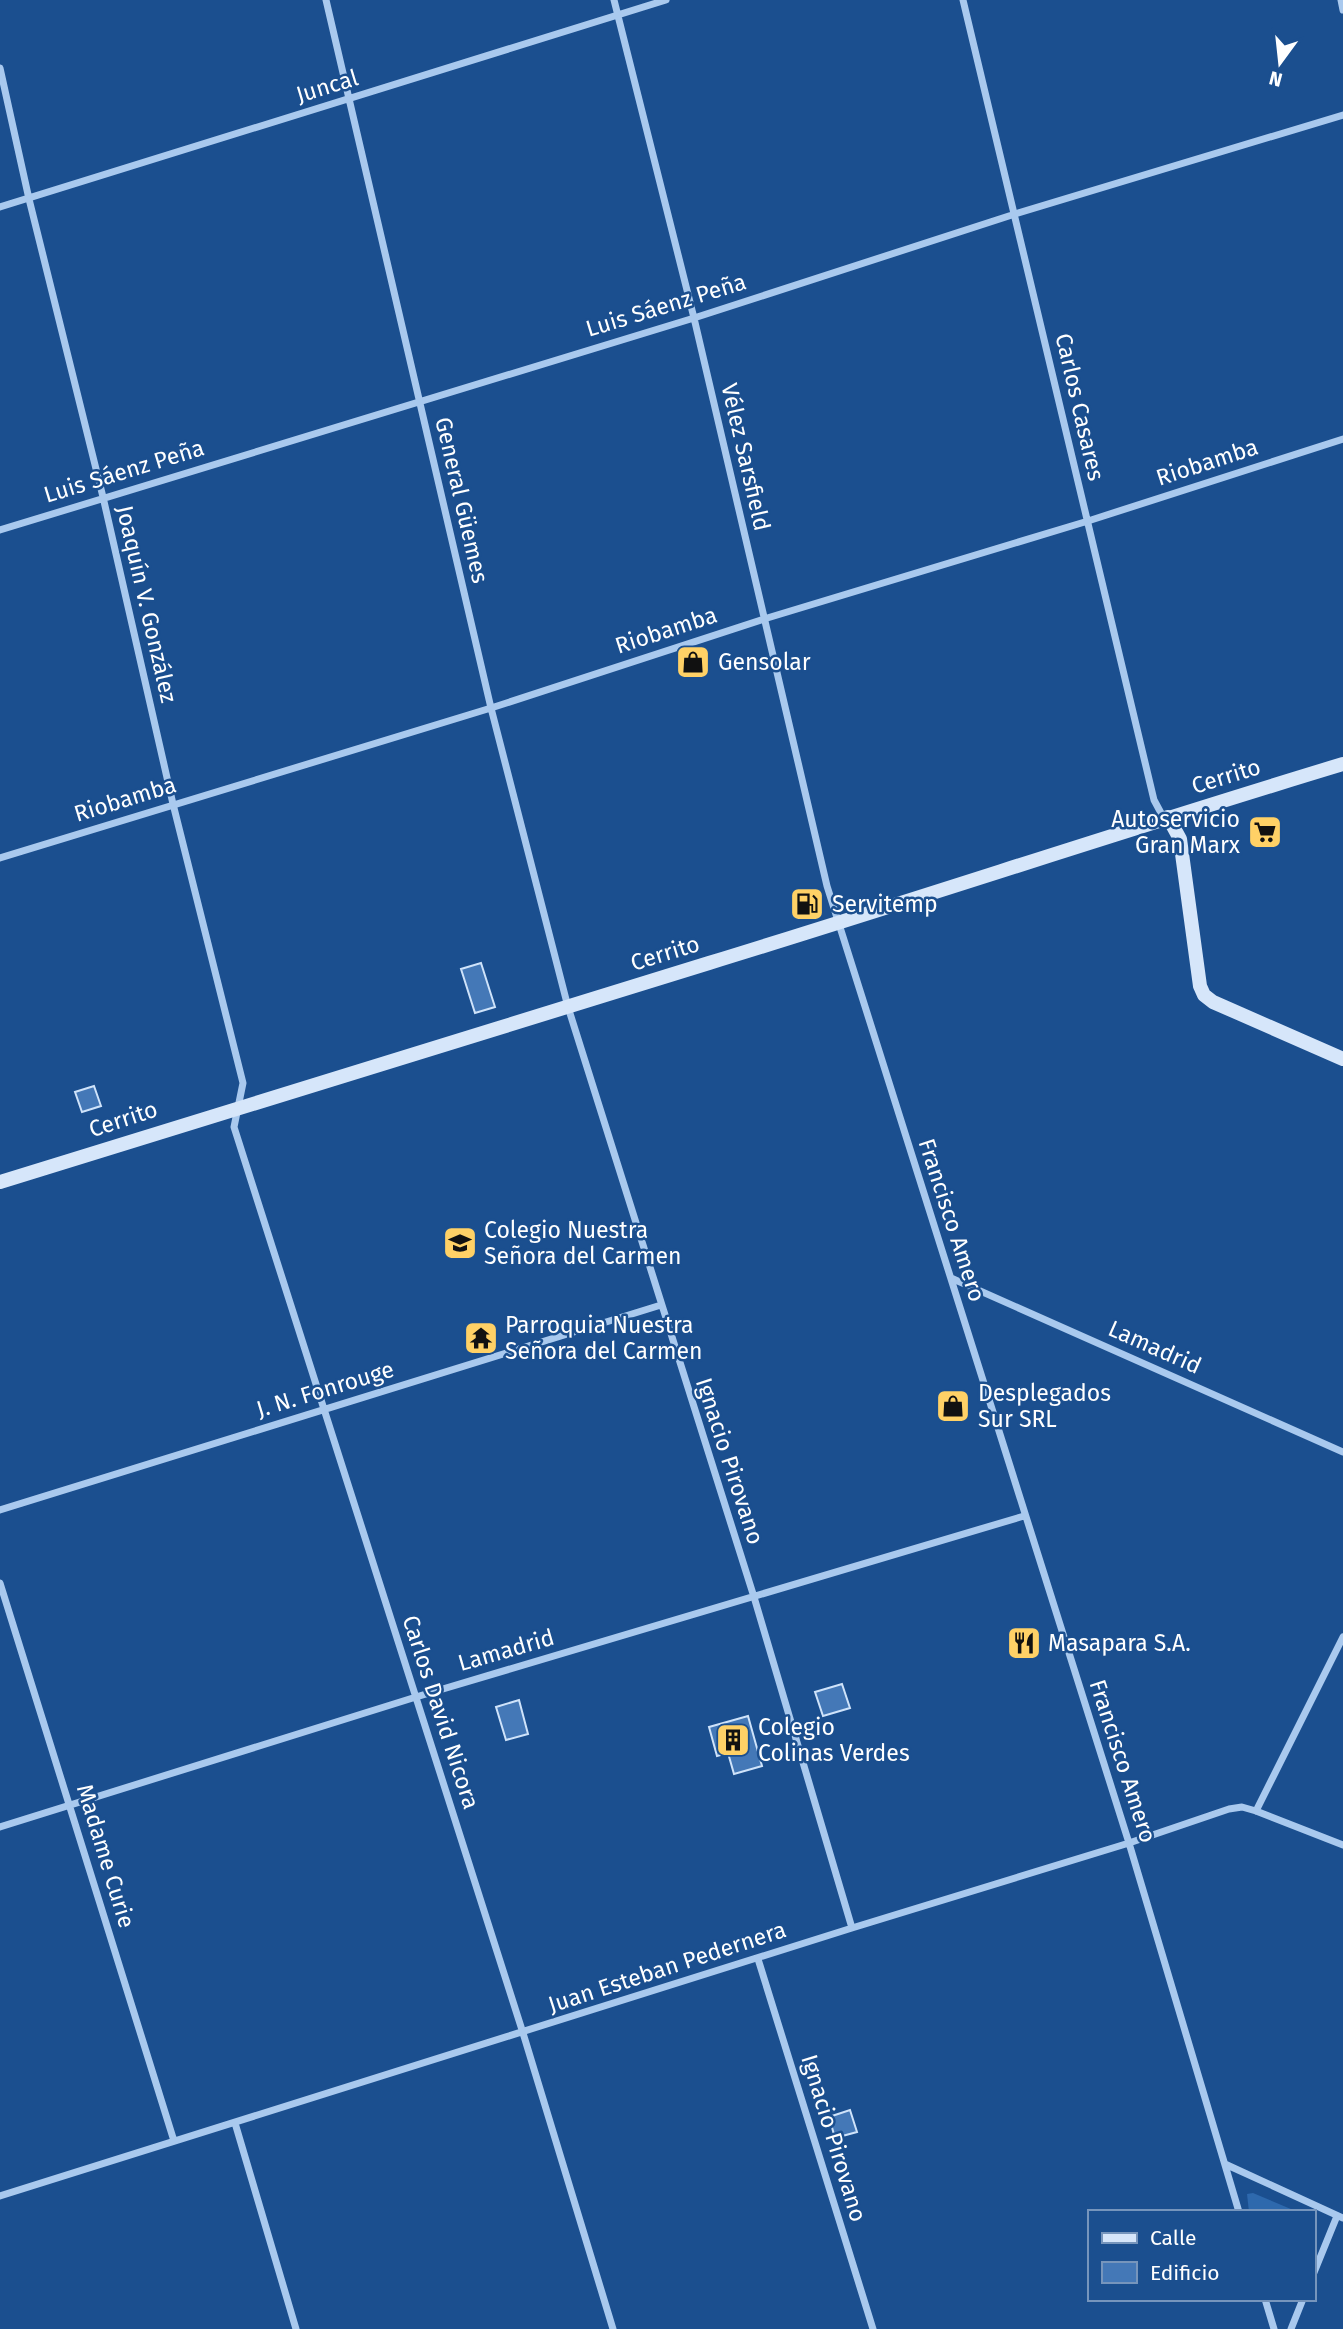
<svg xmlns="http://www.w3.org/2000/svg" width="1343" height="2329" font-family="'Fira Sans',sans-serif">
	<rect width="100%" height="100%" fill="#1b4f8f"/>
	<path fill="#2e69ad" d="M1253,2193l45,19h-49l-2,-18z"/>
	<path fill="#4478b7" stroke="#cfe3fa" stroke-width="2" d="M481,963l14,44 -20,6 -14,-44z
		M94,1086l7,20 -19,6 -7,-20z
		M842,1684l8,24 -27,8 -8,-24z
		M519,1700l9,34 -22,6 -10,-33z
		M748,1716l14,50 -28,8 -6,-21 -11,3 -8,-29z
		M850,2110l7,22 -22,6 -6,-21z"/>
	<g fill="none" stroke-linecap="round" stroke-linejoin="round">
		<path stroke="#a9c9ee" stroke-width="7" d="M326,0l165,708 77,299 186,590 98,331
			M614,0l80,318 133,568 302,957 110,369
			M963,0l191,800 7,13 7,4
			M1341,0l2,10
			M0,68l29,131 74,298 70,307 70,279 -9,44 289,906 90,296
			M0,207l666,-207
			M0,530l694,-212 321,-104 328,-99
			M0,858l491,-150 273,-89 324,-98 255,-82
			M951,1278l392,174
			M0,1510l661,-205
			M0,1583l174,558
			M1256,1811l87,-174
			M0,1827l416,-130 608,-181
			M758,1959l115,370
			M235,2123l61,206
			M1225,2164l118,54
			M0,2196l852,-268 277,-85 100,-34 13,-2 14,4 87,34
			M1313,2275l24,-59
			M1265,2299l9,30
			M1291,2329l12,-30"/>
		<path stroke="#d6e6fa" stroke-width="14" d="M1168,817l12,22 20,147 4,9 9,7 130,57
			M0,1182c236,-75 473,-145 709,-219 212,-65 422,-135 634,-199"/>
	</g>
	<defs>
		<g id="shop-square" transform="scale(1.75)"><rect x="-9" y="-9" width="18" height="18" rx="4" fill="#ffd166" stroke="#1b4f8f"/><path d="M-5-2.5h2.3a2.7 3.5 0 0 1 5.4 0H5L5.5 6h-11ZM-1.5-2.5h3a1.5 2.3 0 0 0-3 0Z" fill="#111"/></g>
		<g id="supermarket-square" transform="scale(1.75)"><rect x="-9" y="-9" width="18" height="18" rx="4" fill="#ffd166" stroke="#1b4f8f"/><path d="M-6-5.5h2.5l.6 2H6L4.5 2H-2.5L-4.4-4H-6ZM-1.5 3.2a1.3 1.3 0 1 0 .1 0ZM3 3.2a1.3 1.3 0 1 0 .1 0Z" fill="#111"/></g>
		<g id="fuel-square" transform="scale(1.75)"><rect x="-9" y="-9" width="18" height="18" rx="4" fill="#ffd166" stroke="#1b4f8f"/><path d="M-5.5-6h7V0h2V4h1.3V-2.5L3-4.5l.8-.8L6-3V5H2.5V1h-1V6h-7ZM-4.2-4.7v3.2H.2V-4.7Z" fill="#111"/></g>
		<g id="school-square" transform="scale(1.75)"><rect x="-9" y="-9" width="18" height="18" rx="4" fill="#ffd166" stroke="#1b4f8f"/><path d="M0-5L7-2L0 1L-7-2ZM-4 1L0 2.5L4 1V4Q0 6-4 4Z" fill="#111"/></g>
		<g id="temple-square" transform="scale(1.75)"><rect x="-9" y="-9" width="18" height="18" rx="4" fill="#ffd166" stroke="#1b4f8f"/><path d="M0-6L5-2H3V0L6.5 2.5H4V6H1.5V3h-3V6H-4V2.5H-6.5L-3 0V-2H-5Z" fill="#111"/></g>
		<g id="restaurant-square" transform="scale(1.75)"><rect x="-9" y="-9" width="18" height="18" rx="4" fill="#ffd166" stroke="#1b4f8f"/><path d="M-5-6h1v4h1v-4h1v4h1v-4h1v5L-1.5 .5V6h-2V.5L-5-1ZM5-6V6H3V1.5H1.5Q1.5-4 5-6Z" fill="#111"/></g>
		<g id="building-square" transform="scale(1.75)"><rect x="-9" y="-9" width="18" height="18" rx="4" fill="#ffd166" stroke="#1b4f8f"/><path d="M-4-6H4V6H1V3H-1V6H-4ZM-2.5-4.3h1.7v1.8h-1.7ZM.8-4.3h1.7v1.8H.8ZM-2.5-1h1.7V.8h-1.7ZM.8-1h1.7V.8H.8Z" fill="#111"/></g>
	</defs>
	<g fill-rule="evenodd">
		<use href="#shop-square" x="693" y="662"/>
		<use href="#supermarket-square" x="1265" y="832"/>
		<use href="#fuel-square" x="807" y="904"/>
		<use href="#school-square" x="460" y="1243"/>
		<use href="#temple-square" x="481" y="1338"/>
		<use href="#shop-square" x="953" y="1406"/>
		<use href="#restaurant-square" x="1024" y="1643"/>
		<use href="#building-square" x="733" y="1740"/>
	</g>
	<g text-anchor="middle" stroke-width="5" stroke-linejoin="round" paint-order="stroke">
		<g font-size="23" fill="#fff" stroke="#1b4f8f">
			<text transform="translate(327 86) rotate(-17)" y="8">Juncal</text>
			<text transform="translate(666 305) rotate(-17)" y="8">Luis Sáenz Peña</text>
			<text transform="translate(1080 407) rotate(77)" y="8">Carlos Casares</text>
			<text transform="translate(746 457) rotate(77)" y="8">Vélez Sarsfield</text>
			<text transform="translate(1207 462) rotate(-18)" y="8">Riobamba</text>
			<text transform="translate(124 471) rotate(-17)" y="8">Luis Sáenz Peña</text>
			<text transform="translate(462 500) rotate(77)" y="8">General Güemes</text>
			<text transform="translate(147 604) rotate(77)" y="8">Joaquín V. González</text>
			<text transform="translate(666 630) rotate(-18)" y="8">Riobamba</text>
			<text transform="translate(1226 776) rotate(-17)" y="8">Cerrito</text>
			<text transform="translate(125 799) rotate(-17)" y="8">Riobamba</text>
			<text transform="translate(665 953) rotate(-17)" y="8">Cerrito</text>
			<text transform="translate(123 1119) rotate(-18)" y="8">Cerrito</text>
			<text transform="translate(952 1220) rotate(72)" y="8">Francisco Amero</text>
			<text transform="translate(1155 1347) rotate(24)" y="8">Lamadrid</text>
			<text transform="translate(325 1389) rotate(-17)" y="8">J. N. Fonrouge</text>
			<text transform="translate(730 1461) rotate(72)" y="8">Ignacio Pirovano</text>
			<text transform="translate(506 1650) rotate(-16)" y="8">Lamadrid</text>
			<text transform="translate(441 1712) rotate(72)" y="8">Carlos David Nicora</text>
			<text transform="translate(1123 1761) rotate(72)" y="8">Francisco Amero</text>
			<text transform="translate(106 1856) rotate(73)" y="8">Madame Curie</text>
			<text transform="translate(667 1967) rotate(-18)" y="8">Juan Esteban Pedernera</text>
			<text transform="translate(834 2138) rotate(73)" y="8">Ignacio Pirovano</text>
		</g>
		<g font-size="23" fill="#fff" stroke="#1b4f8f" text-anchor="start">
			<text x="718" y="670">Gensolar</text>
			<text x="1240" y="827" text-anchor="end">Autoservicio<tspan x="1240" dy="26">Gran Marx</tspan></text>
			<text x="832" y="912">Servitemp</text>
			<text x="484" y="1238">Colegio Nuestra<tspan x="484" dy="26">Señora del Carmen</tspan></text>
			<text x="505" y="1333">Parroquia Nuestra<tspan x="505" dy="26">Señora del Carmen</tspan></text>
			<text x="978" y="1401">Desplegados<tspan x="978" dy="26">Sur SRL</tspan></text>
			<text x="1048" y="1651">Masapara S.A.</text>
			<text x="758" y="1735">Colegio<tspan x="758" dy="26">Colinas Verdes</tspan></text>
		</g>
	</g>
	<rect x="1088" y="2210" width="228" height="91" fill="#1b4f8f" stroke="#7695bc" stroke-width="2"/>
	<rect x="1102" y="2233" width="35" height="10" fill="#d6e6fa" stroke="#7695bc" stroke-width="2"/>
	<text x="1150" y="2245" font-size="21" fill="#ffffff">Calle</text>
	<rect x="1102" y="2262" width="35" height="21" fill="#4478b7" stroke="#7695bc" stroke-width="2"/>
	<text x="1150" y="2280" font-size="21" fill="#ffffff">Edificio</text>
	<g transform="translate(1280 63) rotate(195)" stroke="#1b4f8f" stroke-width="5" paint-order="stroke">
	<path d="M0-5L12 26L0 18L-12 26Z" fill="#ffffff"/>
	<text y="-10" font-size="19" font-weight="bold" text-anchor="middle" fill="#ffffff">N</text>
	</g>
</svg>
